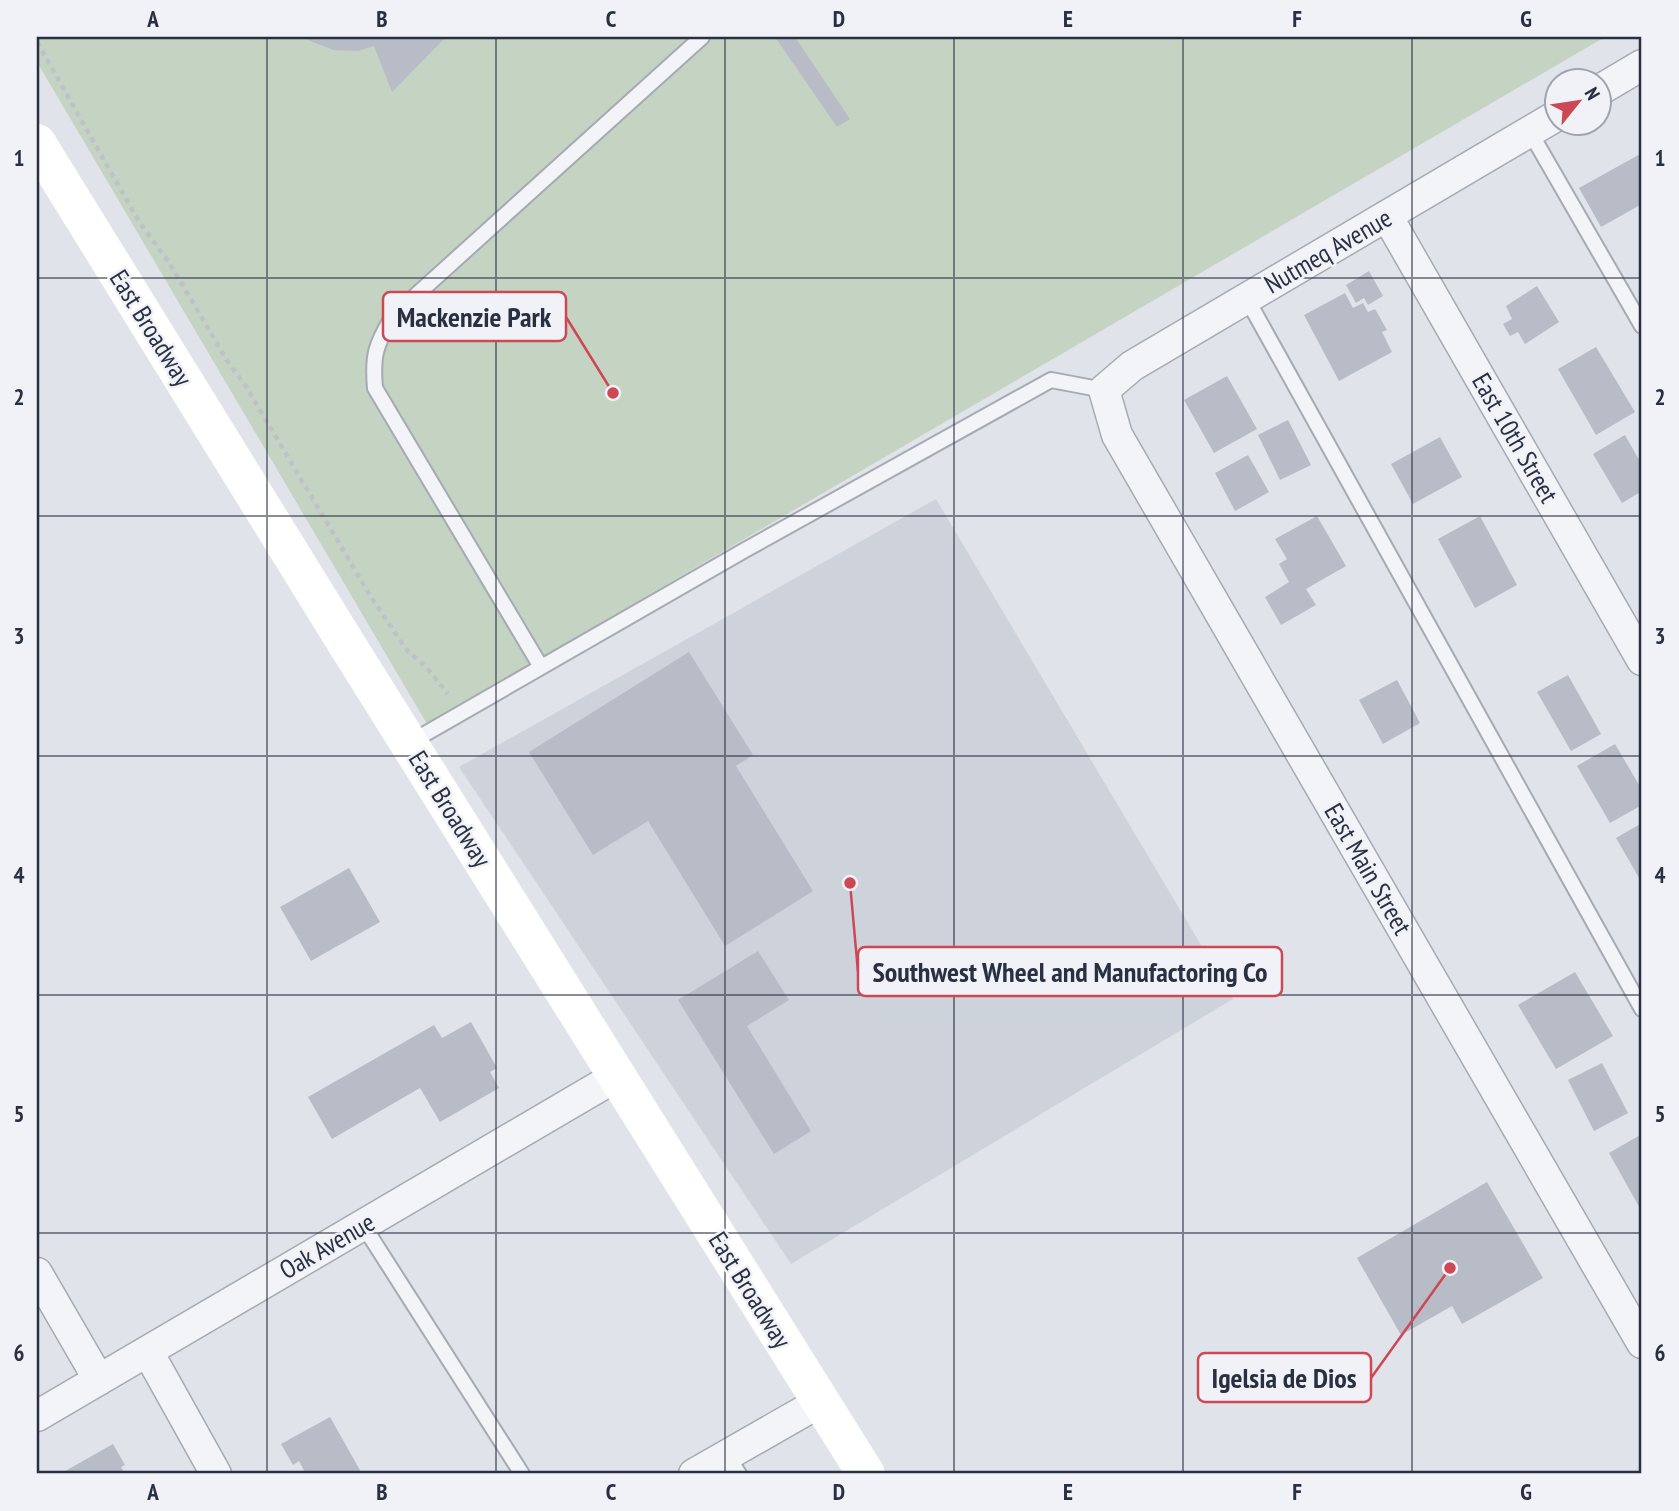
<svg xmlns="http://www.w3.org/2000/svg" width="1679" height="1511" font-family="'PT Sans Narrow',sans-serif">
	<rect width="100%" height="100%" fill="#e0e3e9"/>
	<path fill="#ced2db" d="M936,499l297,500 -442,265 -332,-497z"/>
	<path fill="#c5d3c2" d="M37,37h1568l-1178,687 -390,-662z"/>
	<path fill="#b8bcc6" d="M305,37h141l-54,55 -18,-46 -16,5 -24,-1 -24,-9z
		M775,37h20l55,82 -13,8z
		M1642,153v51l-41,23 -22,-39z
		M1369,271l14,25 -15,9 -4,-7 -8,5 -10,-18z
		M1537,286l22,36 -34,22 -7,-12 -8,4 -7,-12 9,-5 -6,-13z
		M1345,293l8,15 10,-5 5,9 7,-3 12,21 -5,2 10,20 -53,29 -35,-66z
		M1596,347l39,65 -39,23 -38,-66z
		M1227,376l30,53 -43,24 -30,-53z
		M1288,420l23,45 -31,15 -22,-45z
		M1625,435l17,30v26l-20,12 -29,-49z
		M1440,437l22,40 -49,27 -22,-40z
		M1248,455l21,37 -34,19 -20,-38z
		M1317,516l29,50 -40,23 10,16 -35,20 -16,-28 24,-15 -10,-18 8,-5 -12,-20z
		M1480,516l37,69 -42,23 -37,-69z
		M689,652l64,103 -17,11 77,125 -88,55 -77,-125 -55,34 -64,-103z
		M1568,675l33,59 -30,17 -34,-59z
		M1397,680l23,43 -37,21 -24,-44z
		M1615,744l27,46v15l-32,18 -33,-57z
		M1642,823v60l-26,-45z
		M349,868l31,54 -69,39 -31,-54z
		M758,951l31,49 -42,26 64,105 -37,23 -96,-154z
		M1575,972l38,64 -57,33 -38,-64z
		M471,1022l26,46 -7,4 9,16 -59,34 -20,-34 -88,51 -24,-42 126,-72 8,13z
		M1602,1063l26,50 -34,18 -26,-51z
		M1642,1134v78l-33,-59z
		M1487,1182l56,96 -81,46 -10,-18 -51,29 -44,-77z
		M330,1417l31,55 -4,2h-51l-7,-13 -6,4 -12,-21z
		M113,1444l12,21 -4,2 4,7h-65z"/>
	<g fill="none" stroke-linecap="round" stroke-linejoin="round">
		<g stroke="#a5aab3" stroke-width="18">
			<path id="lane" d="M1530,132l112,194
				M1247,299l395,710
				M541,667l-166,-279c-3,-33 1,-44 18,-72l309,-279
				M411,742l334,-192 306,-170 53,10
				M363,1225l159,249
				M727,1455l12,19"/>
		</g>
		<g stroke="#a5aab3" stroke-width="33">
			<path id="street" d="M1598,91l44,-26
				M1556,116l-424,250 -28,24 13,45 525,908
				M1387,216l255,444
				M37,1273l62,107
				M148,1352l68,122
				M37,1416l580,-340
				M694,1474l126,-72"/>
		</g>
		<path stroke="#bec1c8" stroke-width="4.5" stroke-dasharray="5 5" stroke-linecap="butt" d="M37,42l101,178 32,44 58,98 17,23 126,212 35,52 21,19 21,26"/>
		<use href="#lane" stroke="#f3f4f7" stroke-width="14"/>
		<use href="#street" stroke="#f3f4f7" stroke-width="30"/>
		<path stroke="#fff" stroke-width="38" d="M37,143l304,492 525,839"/>
	</g>
	<path fill="none" stroke="#293041" stroke-width="2" stroke-opacity="0.55" d="M267,37v1437M496,37v1437M725,37v1437M954,37v1437M1183,37v1437M1412,37v1437M37,278h1605M37,516h1605M37,756h1605M37,995h1605M37,1233h1605"/>
	<g text-anchor="middle" stroke-width="5" stroke-linejoin="round" paint-order="stroke">
		<g font-size="26" fill="#293041" stroke="#f0f2f7">
			<text transform="translate(1328 251) rotate(-30)" y="9">Nutmeq Avenue</text>
			<text transform="translate(151 328) rotate(58)" y="9">East Broadway</text>
			<text transform="translate(1515 438) rotate(60)" y="9">East 10th Street</text>
			<text transform="translate(450 809) rotate(58)" y="9">East Broadway</text>
			<text transform="translate(1368 869) rotate(60)" y="9">East Main Street</text>
			<text transform="translate(327 1246) rotate(-30)" y="9">Oak Avenue</text>
			<text transform="translate(750 1290) rotate(58)" y="9">East Broadway</text>
		</g>
	</g>
	<path fill="none" stroke="#cd4755" stroke-width="2.5" d="M613 393L566 317M850 883L858 972M1450 1268L1371 1378"/>
	<g fill="#cd4755" stroke="#f0f2f7" stroke-width="2.5">
		<circle cx="613" cy="393" r="7"/>
		<circle cx="850" cy="883" r="7"/>
		<circle cx="1450" cy="1268" r="7"/>
	</g>
	<g fill="#f0f2f7" stroke="#cd4755" stroke-width="2.5">
		<rect x="383" y="292" width="183" height="49" rx="7"/>
		<rect x="858" y="947" width="424" height="49" rx="7"/>
		<rect x="1198" y="1353" width="173" height="49" rx="7"/>
	</g>
	<g font-size="28" text-anchor="middle" font-weight="bold" fill="#293041">
		<text x="474" y="327">Mackenzie Park</text>
		<text x="1070" y="982">Southwest Wheel and Manufactoring Co</text>
		<text x="1284" y="1388">Igelsia de Dios</text>
	</g>
	<rect width="1679" height="1511" fill="none" stroke="#f0f2f7" stroke-width="77"/>
	<g transform="translate(1578 102) rotate(60)"><circle r="33" fill="#f0f2f7" stroke="#a0a4ae" stroke-width="2"/>
	<path d="M0-5L12 26L0 18L-12 26Z" fill="#cd4755"/>
	<text y="-10" font-size="19" font-weight="bold" text-anchor="middle" fill="#293041">N</text>
	</g>
	<rect x="38" y="38" width="1602" height="1434" fill="none" stroke="#293041" stroke-width="2.5"/>
	<g font-size="23" text-anchor="middle" font-weight="bold" fill="#293041">
		<text x="153" y="27">A</text>
		<text x="382" y="27">B</text>
		<text x="611" y="27">C</text>
		<text x="839" y="27">D</text>
		<text x="1068" y="27">E</text>
		<text x="1297" y="27">F</text>
		<text x="1526" y="27">G</text>
		<text x="19" y="166">1</text>
		<text x="1660" y="166">1</text>
		<text x="19" y="405">2</text>
		<text x="1660" y="405">2</text>
		<text x="19" y="644">3</text>
		<text x="1660" y="644">3</text>
		<text x="19" y="883">4</text>
		<text x="1660" y="883">4</text>
		<text x="19" y="1122">5</text>
		<text x="1660" y="1122">5</text>
		<text x="19" y="1361">6</text>
		<text x="1660" y="1361">6</text>
		<text x="153" y="1500">A</text>
		<text x="382" y="1500">B</text>
		<text x="611" y="1500">C</text>
		<text x="839" y="1500">D</text>
		<text x="1068" y="1500">E</text>
		<text x="1297" y="1500">F</text>
		<text x="1526" y="1500">G</text>
	</g>
</svg>
